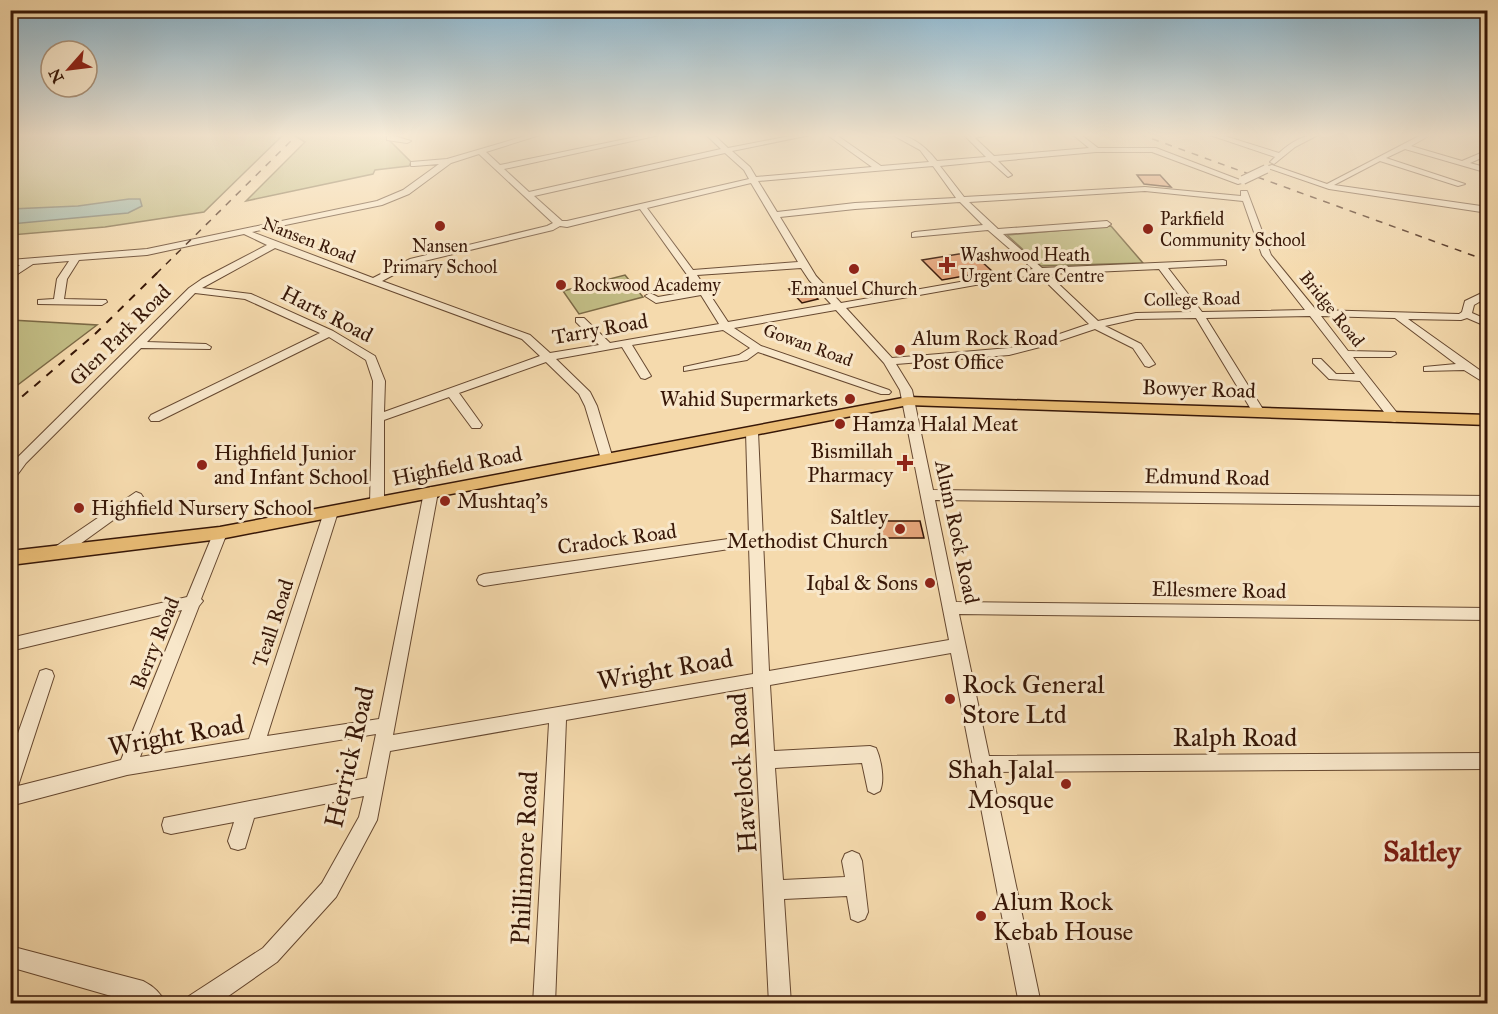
<svg xmlns="http://www.w3.org/2000/svg" width="1498" height="1014" font-family="'IM FELL Great Primer',serif">
	<rect width="100%" height="100%" fill="#f5daad"/>
	<filter id="stains"><feTurbulence type="fractalNoise" baseFrequency=".00333" numOctaves="4"/><feColorMatrix values="0 0 0 0 .2 0 0 0 0 .09 0 0 0 0 .02 0 0 0 .5 -.17"/></filter>
	<radialGradient id="worn" r=".72"><stop offset=".6" stop-color="#630" stop-opacity="0"/><stop offset="1" stop-color="#630" stop-opacity=".3"/></radialGradient>
	<path fill="#c2bd85" stroke="#7c6a46" stroke-width="1.5" d="M11,134h273l-80,78 -99,15 -94,8z
		M292,134h91l28,28 -2,4 -34,4 -2,4 -127,27 59,-59z
		M1111,226l32,37 -102,3 -34,-31z
		M625,275l18,22 -64,17 -16,-23z
		M11,320l86,5 -86,65z"/>
	<path fill="#9cbaae" stroke="#74796b" stroke-width="1.5" d="M129,199h11l2,7 -14,7 -117,11v-15l67,-3z"/>
	<path fill="#e6a57b" stroke="#371707" stroke-width="1.5" d="M1137,175h23l11,12 -27,-3z
		M971,252l21,19 -50,9 -20,-20z
		M807,286l11,13 -16,4 -13,-14z
		M877,521h43l4,17h-44z"/>
	<g fill="none" stroke-linecap="round" stroke-linejoin="round">
		<g stroke="#664830" stroke-width="2">
			<path id="minor" d="M387,134h8l-1,2 17,5 -4,2 -20,-3z
				M532,134h11l-57,18 14,13 150,-31h14l-160,35 25,23 192,-43 -16,-15h8l15,14 72,-14h15l-83,17 18,16 6,10 116,-10 -46,-33h9l46,32 48,-4 -9,-12 -29,-16c20,0 35,13 46,27l49,-4 -23,-23h30l-18,4 19,18 95,-8 -17,-14h8l18,14h58l89,34 -7,2 -86,-32h-56l-98,9 14,14 -4,2 -18,-16 -50,5 24,31 181,-10 96,9v-5h6l24,64 45,55 143,4 3,-2 3,-11 23,-11v7l-14,8 -2,8 16,7v7l-21,-9 -6,2 -53,-1 80,57v9l-24,-15 -40,1v-4l32,-3 -61,-46 -74,-2 27,35 47,1 1,2 -5,3h-38l48,61 -6,4 -4,-1 -31,-40 -31,-2 -16,-16v-4h8l15,15h19l-45,-58 -104,2 58,93 -6,4 -6,-4 -56,-93 -60,1 -31,7 36,18 14,20 -6,3 -4,-1 -12,-18 -38,-19 -51,17 -35,9 -113,9 16,26 21,100 555,6v10l-553,-6 21,102 532,6v12l-529,-6 30,142 499,-3v16l-496,3 49,232h-22l-68,-351 -181,32 4,66 96,-5 6,2c5,11 9,32 4,43l-6,3 -6,-3 -6,-28 -87,5 8,112 62,-3 -3,-16 3,-7 7,-3 7,3 3,7 6,51 -3,7 -7,3 -7,-3 -4,-23 -63,3 7,105h-22l-16,-317 -187,33 -11,284h-22l16,-281 -159,28 -13,69 -41,77 -59,65 -60,42h-31l3,-8 74,-48 59,-65 37,-66 5,-21 -110,22 -9,30 -7,2 -7,-2 -3,-7 6,-19 -63,12 -7,-2 -2,-7 2,-7 203,-40 9,-44 -249,41 -117,31v-50l30,-85 6,-2 6,2 2,5 -36,110 103,-26 61,-150 -172,41v-13l177,-41 28,-68h10l2,4 -26,66 2,2 -4,5 -59,151 109,-18 75,-227 7,-5 7,5 -71,224 112,-17 45,-227 7,-5 7,5 -45,243 360,-61 -4,-128 -265,40 -5,-2 -2,-4 2,-4 5,-2 265,-38 -3,-104 6,-4 6,4 11,239 180,-31 -49,-250 -16,-27 -48,-53 -102,18 27,18 128,44 2,2 -2,2h-8l-123,-42 -11,8 -63,11v-4l55,-12 11,-7 -27,-18 -91,15 19,31 -6,3 -4,-1 -19,-31 -66,12 34,33 7,14 16,53 -2,3h-8l-2,-3 -16,-53 -6,-12 -33,-32 -87,31 23,32 -2,3h-8l-23,-31 -65,23v83l-7,5 -7,-5 3,-122 -7,-21 -37,-23 -170,84h-8l-2,-3 2,-3 169,-82 -75,-34 -50,-6 -48,49 59,2 5,3 -1,2 -69,-1 -115,115 -11,15 -5,1v-13l8,-9 171,-169 13,-9 65,-34 -23,-11 -97,21 -68,5 -12,19 -3,20 42,1 1,2 -5,3 -64,-1v-4l16,-1 3,-20 12,-18 -36,3 -23,15v-8l10,-6 -10,1v-6l137,-11 230,-48 26,-11 36,-26 -25,2h-3v-4l36,-3zM725,153l19,17 5,9 -182,42h-5l-28,-25zM479,154l74,69 -6,3 -137,33 -37,19 -121,-46 130,-27 27,-11 42,-31zM933,166l23,32 -101,5 -78,9 -19,-31zM751,183l47,79 -105,8 -46,-62zM1145,191l98,10 19,54 43,55 -103,2 -34,-44 58,-3v-4l-3,-1 -181,8 -39,-34 104,-7 4,-3 -4,-3 -109,8 -29,-27zM960,202l23,23 -68,7 -3,1v4l76,-7 45,39 -192,34 -25,-27 -36,-59 75,-8zM640,209l58,81 -40,7 -8,-4 -5,3 11,7 45,-8 18,29 -109,19 -26,-25h-8v4l23,23 -49,8 -20,-18 -148,-54 34,-18 137,-33 7,-4 7,1zM275,248l247,91 18,17 -156,56 1,-31 -10,-25 -42,-25 -82,-37 -49,-6zM801,268l8,12 22,24 -103,18 -31,-47zM1159,269l32,43 -55,1 -38,8 -50,-47zM1038,274l51,50 -53,18 -27,6 -117,10 -46,-50z
				M1207,134h11l61,19c11,-10 25,-19 41,-19l-25,13 -21,17 -4,-2 5,-5z
				M1423,134h9l-21,12 51,15 26,-11v5l-18,8 18,5v5l-83,-24 -19,9 79,26 -7,2 -78,-25 -46,24 154,22v6l-159,-24 -64,-22 7,-2 55,19z
				M136,492l5,2 2,3 -2,3 -79,57h-10l-2,-4 2,-4z
				M10,946l133,35c10,5 18,12 23,23h-27l-129,-37z"/>
		</g>
		<g stroke="#371707" stroke-width="3">
			<path id="major" d="M908,397l580,18v10l-580,-20 -688,134 -210,26v-14l210,-24z"/>
		</g>
		<use href="#minor" fill="#f8e7ca" fill-rule="evenodd"/>
		<use href="#major" fill="#eabd76" fill-rule="evenodd"/>
		<path stroke="#371707" stroke-width="1.5" stroke-dasharray="7 7" stroke-linecap="butt" d="M1139,134l349,127
			M156,274l142,-140"/>
		<path stroke="#371707" stroke-width="2" stroke-dasharray="8 8" stroke-linecap="butt" d="M10,407l85,-73 62,-61"/>
		<g stroke="#664830" stroke-width="10" stroke-linecap="butt">
			<path id="minor-bridge" d="M1243,180l23,-11"/>
		</g>
		<use href="#minor-bridge" stroke="#f8e7ca" stroke-width="8"/>
	</g>
	<linearGradient id="sky" x2="0" y2="1"><stop stop-color="#89b6d1"/><stop offset="0.49" stop-color="#faeeda"/><stop offset="1" stop-color="#faeeda" stop-opacity="0"/></linearGradient>
	<rect width="1498" height="276" fill="url(#sky)"/>
	<g fill="#8f2418" stroke="#f8e7ca" stroke-width="2">
		<circle cx="440" cy="226" r="6"/>
		<circle cx="1148" cy="229" r="6"/>
		<path d="M944 256h6v6h6v6h-6v6h-6v-6h-6v-6h6z"/>
		<circle cx="854" cy="269" r="6"/>
		<circle cx="561" cy="285" r="6"/>
		<circle cx="900" cy="350" r="6"/>
		<circle cx="850" cy="399" r="6"/>
		<circle cx="840" cy="424" r="6"/>
		<path d="M902 454h6v6h6v6h-6v6h-6v-6h-6v-6h6z"/>
		<circle cx="202" cy="465" r="6"/>
		<circle cx="445" cy="501" r="6"/>
		<circle cx="79" cy="508" r="6"/>
		<circle cx="900" cy="529" r="6"/>
		<circle cx="930" cy="583" r="6"/>
		<circle cx="950" cy="699" r="6"/>
		<circle cx="1066" cy="784" r="6"/>
		<circle cx="981" cy="916" r="6"/>
	</g>
	<g text-anchor="middle" stroke-width="6" stroke-linejoin="round" paint-order="stroke">
		<g font-size="18" fill="#371707" stroke="#f8e7ca" text-anchor="start">
			<text x="1160" y="225">Parkfield<tspan x="1160" dy="21">Community School</tspan></text>
			<text x="440" y="252" text-anchor="middle">Nansen<tspan x="440" dy="21">Primary School</tspan></text>
			<text x="960" y="261">Washwood Heath<tspan x="960" dy="21">Urgent Care Centre</tspan></text>
			<text x="573" y="291">Rockwood Academy</text>
			<text x="854" y="295" text-anchor="middle">Emanuel Church</text>
		</g>
		<g font-size="18" fill="#371707" stroke="#f8e7ca">
			<text transform="translate(309 240) rotate(21)" y="6">Nansen Road</text>
			<text transform="translate(1192 299) rotate(-1)" y="6">College Road</text>
			<text transform="translate(1332 309) rotate(51)" y="6">Bridge Road</text>
			<text transform="translate(808 345) rotate(20)" y="6">Gowan Road</text>
		</g>
		<g font-size="21" fill="#371707" stroke="#f8e7ca">
			<text transform="translate(327 314) rotate(27)" y="7">Harts Road</text>
			<text transform="translate(600 329) rotate(-10)" y="7">Tarry Road</text>
			<text transform="translate(120 335) rotate(-45)" y="7">Glen Park Road</text>
			<text transform="translate(1199 389) rotate(2)" y="7">Bowyer Road</text>
			<text transform="translate(457 466) rotate(-11)" y="7">Highfield Road</text>
			<text transform="translate(1207 477) rotate(1)" y="7">Edmund Road</text>
			<text transform="translate(957 532) rotate(78)" y="7">Alum Rock Road</text>
			<text transform="translate(617 539) rotate(-8)" y="7">Cradock Road</text>
			<text transform="translate(1219 590) rotate(1)" y="7">Ellesmere Road</text>
			<text transform="translate(273 623) rotate(-72)" y="7">Teall Road</text>
			<text transform="translate(155 643) rotate(-68)" y="7">Berry Road</text>
		</g>
		<g font-size="21" fill="#371707" stroke="#f8e7ca" text-anchor="start">
			<text x="912" y="345">Alum Rock Road<tspan x="912" dy="24">Post Office</tspan></text>
			<text x="838" y="406" text-anchor="end">Wahid Supermarkets</text>
			<text x="852" y="431">Hamza Halal Meat</text>
			<text x="893" y="458" text-anchor="end">Bismillah<tspan x="893" dy="24">Pharmacy</tspan></text>
			<text x="214" y="460">Highfield Junior<tspan x="214" dy="24">and Infant School</tspan></text>
			<text x="457" y="508">Mushtaq's</text>
			<text x="91" y="515">Highfield Nursery School</text>
			<text x="888" y="524" text-anchor="end">Saltley<tspan x="888" dy="24">Methodist Church</tspan></text>
			<text x="918" y="590" text-anchor="end">Iqbal &amp; Sons</text>
		</g>
		<g font-size="26" fill="#371707" stroke="#f8e7ca">
			<text transform="translate(665 669) rotate(-10)" y="9">Wright Road</text>
			<text transform="translate(176 735) rotate(-10)" y="9">Wright Road</text>
			<text x="1235" y="746">Ralph Road</text>
			<text transform="translate(349 757) rotate(-77)" y="9">Herrick Road</text>
			<text transform="translate(742 773) rotate(-94)" y="9">Havelock Road</text>
			<text transform="translate(524 858) rotate(-87)" y="9">Phillimore Road</text>
		</g>
		<g font-size="26" fill="#371707" stroke="#f8e7ca" text-anchor="start">
			<text x="962" y="693">Rock General<tspan x="962" dy="30">Store Ltd</tspan></text>
			<text x="1054" y="778" text-anchor="end">Shah Jalal<tspan x="1054" dy="30">Mosque</tspan></text>
			<text x="993" y="910">Alum Rock<tspan x="993" dy="30">Kebab House</tspan></text>
		</g>
		<g font-size="28" font-weight="bold" fill="#7a1f14" stroke="#f8e7ca">
			<text x="1422" y="861">Saltley</text>
		</g>
	</g>
	<rect width="1498" height="1014" fill="none" stroke="#f5daad" stroke-width="36"/>
	<rect x="12" y="12" width="1474" height="990" fill="none" stroke="#371707" stroke-width="3"/>
	<rect x="18" y="18" width="1462" height="978" fill="none" stroke="#371707" stroke-width="1.5"/>
	<g transform="translate(69 69) rotate(242)"><circle r="28" fill="#f8e7ca" stroke="#ab947c" stroke-width="1.5"/>
	<path d="M0-4.5L10 22L0 15L-10 22Z" fill="#8f2418"/>
	<text y="-9" font-size="16" font-weight="bold" text-anchor="middle" fill="#371707">N</text>
	</g>
	<rect width="100%" height="100%" filter="url(#stains)"/>
	<rect width="100%" height="100%" fill="url(#worn)"/>
</svg>
